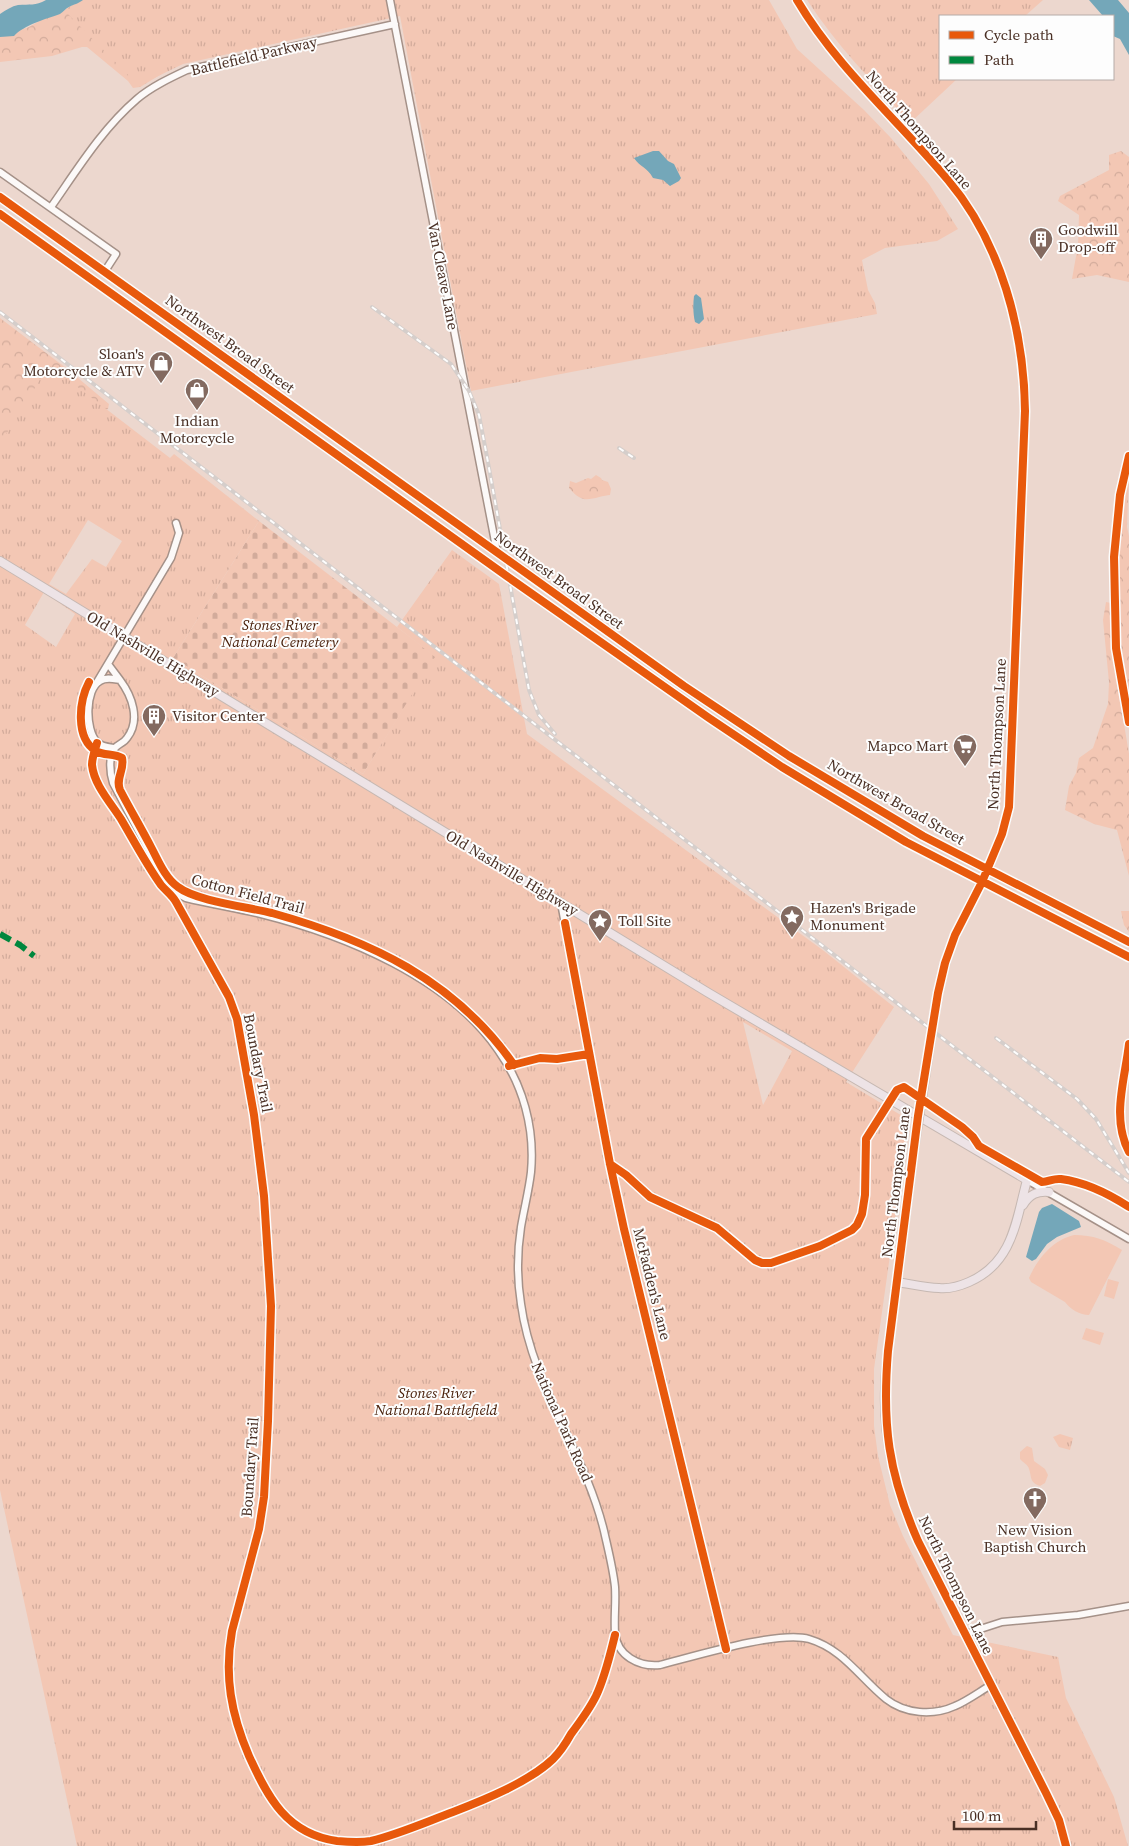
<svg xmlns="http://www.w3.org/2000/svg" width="1129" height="1846" font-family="'Source Serif 4',serif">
	<defs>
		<pattern id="forest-crowns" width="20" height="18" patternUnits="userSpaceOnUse" patternTransform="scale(1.25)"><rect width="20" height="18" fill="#f3c7b4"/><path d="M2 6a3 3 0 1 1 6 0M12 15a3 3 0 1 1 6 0" fill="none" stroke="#d2ab9b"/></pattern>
		<pattern id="cemetery-stones" width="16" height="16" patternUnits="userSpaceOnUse" patternTransform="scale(1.25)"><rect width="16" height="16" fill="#f3c7b4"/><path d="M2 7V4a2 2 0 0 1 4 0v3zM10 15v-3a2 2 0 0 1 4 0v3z" fill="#d2ab9b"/></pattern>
		<pattern id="park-tufts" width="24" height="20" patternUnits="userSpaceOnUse" patternTransform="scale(1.25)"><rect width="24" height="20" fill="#f3c7b4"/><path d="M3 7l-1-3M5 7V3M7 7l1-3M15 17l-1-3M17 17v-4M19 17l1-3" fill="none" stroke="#d2ab9b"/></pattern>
	</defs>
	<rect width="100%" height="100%" fill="#ecd7ce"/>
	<path fill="#f3c7b4" d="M1074,1235c19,0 32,5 48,15l-33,65c-9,0 -19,-6 -24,-13l-34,-20 -2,-4c9,-20 24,-38 45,-43z
		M1108,1279l11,3 -5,17 -10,-3z
		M1086,1328l18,5 -4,12 -18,-6z
		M1027,1446l5,2 2,13 11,8 3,6 -3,8 -5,3c-11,-4 -8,-9 -11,-17 -1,-5 -6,-6 -9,-10v-7z"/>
	<path fill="url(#forest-crowns)" d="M78,4l87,68 -25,15 -7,1 -5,-7 -41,-34h-5l-30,9 -52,6v-25l29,-10 17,-10 15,-4 9,-7z
		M1121,151l8,6v125l-32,-7 -25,4 6,-34 1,-30 -21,-14 2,-5 49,-26v-15z
		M0,318l66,50 43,36 -1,5 -9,2 -99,112z
		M1129,472l-2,55 2,9v173l-7,-38 -5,-50 3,-44 -3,-43z
		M596,475l5,3 1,2 6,2 3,7 -1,6c-7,0 -22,7 -29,3 -4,-1 -10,-8 -12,-10l1,-7 6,2 12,-5 3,1z
		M1106,602l5,1 1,49 17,102v122l-12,-46 -23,-6 -29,-14 4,-24 7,-13 3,-15 14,-10 15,-44 1,-22 -6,-62z
		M1121,911h8v21l-5,-7z"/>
	<path fill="url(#cemetery-stones)" d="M259,521l177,136 -73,117 -190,-116z"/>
	<path fill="url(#park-tufts)" fill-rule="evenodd" d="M78,0h691l28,49 67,61 27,28 38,46 29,45 -21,12 -52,7 -23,12 6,30 7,13 2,11 -406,77 -71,-375 -217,48 -31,15 -12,8 -75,-76z
		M807,0h236l-18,16h-85v63h17l-47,44c-36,-40 -74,-78 -103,-123z
		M49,365l121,93 4,-4 85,67 -86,137 190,116 72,-117 -38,-30 55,-77 47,34 28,150 297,217 70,56 -48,75 63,38 -35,249v57l4,30 12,49 13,31 50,99 105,22 8,41 48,99 14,49h-1051l-77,-356v-1046zM88,520l34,21 -16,26 -14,-8 -26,35 -17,-10zM44,592l31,22 -19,33 -31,-22zM743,1022l49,29 -29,54z
		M1060,1434l13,4 -3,12 -11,-3 -6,-10z"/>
	<path fill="#74a7b9" d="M46,0h37c-5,4 -9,4 -14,7 -3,1 -6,5 -9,7 -14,5 -36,11 -46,22l-14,1v-23c6,-4 12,-8 18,-9 12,-1 17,1 28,-5z
		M1089,0h29l11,13v42l-9,-16 -7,-3v-20h-10z
		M653,151h6l9,10 6,3 7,14 -2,3 -9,5 -7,-6 -10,-2c-6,-11 -13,-11 -19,-20z
		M696,294l5,4 3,21 -5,5 -4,-2c-2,-8 -2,-18 -1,-26z
		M1052,1204l27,17 2,6 -24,10 -10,7 -11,15 -4,2 -6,-4 13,-45 3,-4z"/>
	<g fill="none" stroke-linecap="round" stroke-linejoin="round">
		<g stroke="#a59188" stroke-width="9">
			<path id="minor" d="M390,0l107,552
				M0,172l116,82 -11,17
				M51,207c26,-37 51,-78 86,-108 14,-12 33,-21 50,-29l208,-46
				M108,664l12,16
				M97,682l74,-124 8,-25 -3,-10
				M115,748c-7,-1 -13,-1 -18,-6 -12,-12 -12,-53 3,-61 6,-4 13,-2 20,-1 12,16 21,40 7,58 -3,5 -9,6 -12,10 -7,9 -5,25 -2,35l53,100 8,9 12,6c25,6 50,10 75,16 84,21 187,63 237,136 25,35 37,78 33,122 -2,18 -7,37 -10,55 -4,26 -4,52 0,77 11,82 64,148 83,227 4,18 9,37 11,56 1,15 -1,30 0,46 2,23 24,34 45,32 32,-8 119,-35 149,-26 34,10 51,39 77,60 19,15 47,17 69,7 12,-5 24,-14 36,-21
				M561,903l49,261 14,65 102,420
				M1027,1180l102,59
				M965,1634l37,-12 76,-7 51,-9"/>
		</g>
		<g stroke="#c6b8b2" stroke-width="10">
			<path id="major" d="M797,0c40,68 101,120 151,180 53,63 76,150 77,231l-16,396c-9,45 -34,85 -53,127 -9,18 -13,39 -18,59
				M0,197l684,489 105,70 134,80 206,106
				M0,214l508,363 201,141 73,49 124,75 223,115
				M0,561l707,431 320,188c-11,41 -14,83 -58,102 -9,4 -20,7 -30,6 -14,0 -28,-4 -42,-6
				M914,1150c-6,45 -11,89 -17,133 -5,35 -11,71 -12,106 -2,54 11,103 33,152l128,252 13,27 7,26
				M1023,1205c7,-11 14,-14 26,-13"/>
		</g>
		<use href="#minor" stroke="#fcf9f8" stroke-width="6"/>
		<use href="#major" stroke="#ede3e6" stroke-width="8"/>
		<g stroke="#d5cecb" stroke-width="4">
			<path id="rail" d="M372,307l79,57 18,27 10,24 8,42 42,233 10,25 16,19
				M0,312l1129,870
				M619,448l15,10
				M996,1038l81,61 19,20 33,54"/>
		</g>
		<use href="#rail" stroke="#fdfdfd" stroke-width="2" stroke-dasharray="5.5" stroke-linecap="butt"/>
		<g stroke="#c6b8b2" stroke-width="10" stroke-linecap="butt">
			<path id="major-bridge" d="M914,1150l24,-157"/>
		</g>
		<use href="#major-bridge" stroke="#ede3e6" stroke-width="8"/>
		<path stroke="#00873e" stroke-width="6" stroke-dasharray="12 6" stroke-linecap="butt" d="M0,934l20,11 14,11"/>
		<g stroke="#fdfdfd" stroke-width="11">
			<path id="cycleway" d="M797,0c40,68 101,120 151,180 53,63 76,150 77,231l-16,396 -7,27 -20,48 -27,53 -10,28 -7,30 -20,123 -30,235c-6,73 0,122 30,190l128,252 13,27 7,26
				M0,197l684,489 105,70 134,80 206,106
				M0,214l508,363 201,141 73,49 124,75 223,115
				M1129,456l-9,39 -6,62 2,91 13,74
				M89,682c-10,19 -14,56 7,69 8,5 18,2 26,7 3,12 -7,20 -2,32 10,19 21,38 31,57 7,13 14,31 27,40 18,14 70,20 94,26 97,27 183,67 242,152
				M97,743c-2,7 -5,14 -5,22 2,20 19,38 29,54 13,22 25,45 40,66 5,6 11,10 15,17l53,95 8,22 17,96 10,81 7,110 -3,115 -4,76 -5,32 -27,102c-8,45 -1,83 17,125 19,42 38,78 88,85 11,1 22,2 34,0 28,-7 55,-19 82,-29 31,-12 76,-30 100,-53 7,-7 13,-16 18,-25 9,-12 18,-24 25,-38 9,-19 14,-41 19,-61
				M565,923l45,241 14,65 102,420
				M1129,1044c-4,35 -18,74 0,108
				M509,1066l31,-8 17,1 32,-5
				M610,1164l16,11 24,22 67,31 38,32 7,3h9l49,-17 32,-16 5,-5 5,-11 3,-19 1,-56 31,-49 7,-3 58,40 11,10 6,9 63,36c7,0 11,-4 19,-3 23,3 48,15 68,28"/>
		</g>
		<use href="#cycleway" stroke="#e8590c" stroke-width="8"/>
	</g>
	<defs>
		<g id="building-pin" transform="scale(1.25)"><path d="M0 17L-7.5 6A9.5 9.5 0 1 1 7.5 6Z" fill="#836a60" stroke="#fdfdfd"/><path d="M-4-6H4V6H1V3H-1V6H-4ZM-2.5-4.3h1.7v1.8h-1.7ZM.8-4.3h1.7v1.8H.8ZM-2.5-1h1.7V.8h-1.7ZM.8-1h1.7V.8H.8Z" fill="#fff"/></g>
		<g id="shop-pin" transform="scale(1.25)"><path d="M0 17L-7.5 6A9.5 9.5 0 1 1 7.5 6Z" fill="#836a60" stroke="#fdfdfd"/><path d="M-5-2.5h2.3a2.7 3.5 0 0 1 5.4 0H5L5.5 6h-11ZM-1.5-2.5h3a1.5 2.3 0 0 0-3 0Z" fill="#fff"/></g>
		<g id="supermarket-pin" transform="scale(1.25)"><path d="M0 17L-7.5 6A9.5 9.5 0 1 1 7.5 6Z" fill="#836a60" stroke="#fdfdfd"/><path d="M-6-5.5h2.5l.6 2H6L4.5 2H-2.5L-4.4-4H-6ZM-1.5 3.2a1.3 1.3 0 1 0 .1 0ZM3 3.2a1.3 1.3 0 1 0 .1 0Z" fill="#fff"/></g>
		<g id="sight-pin" transform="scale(1.25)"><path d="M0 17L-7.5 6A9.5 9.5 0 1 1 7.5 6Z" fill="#836a60" stroke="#fdfdfd"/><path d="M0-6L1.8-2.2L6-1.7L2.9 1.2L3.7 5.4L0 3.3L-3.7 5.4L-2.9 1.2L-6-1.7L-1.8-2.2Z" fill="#fff"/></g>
		<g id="church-pin" transform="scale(1.25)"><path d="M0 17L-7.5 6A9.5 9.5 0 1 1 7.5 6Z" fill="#836a60" stroke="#fdfdfd"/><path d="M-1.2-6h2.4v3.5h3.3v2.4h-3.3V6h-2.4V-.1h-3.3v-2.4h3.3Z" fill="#fff"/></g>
	</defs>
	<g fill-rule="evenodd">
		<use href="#building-pin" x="1041" y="239"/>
		<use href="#shop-pin" x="161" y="363"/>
		<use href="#shop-pin" x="197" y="390"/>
		<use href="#building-pin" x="154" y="716"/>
		<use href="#supermarket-pin" x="965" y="746"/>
		<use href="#sight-pin" x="792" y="917"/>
		<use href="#sight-pin" x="600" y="921"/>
		<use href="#church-pin" x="1035" y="1499"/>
	</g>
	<g text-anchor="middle" stroke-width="4" stroke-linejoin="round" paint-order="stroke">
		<g font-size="15" fill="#4a3025" stroke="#fdfdfd">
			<text transform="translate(254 56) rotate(-13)" y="5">Battlefield Parkway</text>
			<text transform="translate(919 130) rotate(49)" y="5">North Thompson Lane</text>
			<text transform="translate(443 276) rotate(79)" y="5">Van Cleave Lane</text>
			<text transform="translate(230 344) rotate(36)" y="5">Northwest Broad Street</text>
			<text transform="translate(559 580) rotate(36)" y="5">Northwest Broad Street</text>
			<text transform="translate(153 654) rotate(31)" y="5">Old Nashville Highway</text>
			<text transform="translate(997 734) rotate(-87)" y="5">North Thompson Lane</text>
			<text transform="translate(896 802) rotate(30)" y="5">Northwest Broad Street</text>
			<text transform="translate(512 873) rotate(31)" y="5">Old Nashville Highway</text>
			<text transform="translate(248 894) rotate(15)" y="5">Cotton Field Trail</text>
			<text transform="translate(258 1063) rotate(79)" y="5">Boundary Trail</text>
			<text transform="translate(896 1182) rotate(-83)" y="5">North Thompson Lane</text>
			<text transform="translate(652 1284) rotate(76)" y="5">McFadden's Lane</text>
			<text transform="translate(562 1422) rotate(66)" y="5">National Park Road</text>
			<text transform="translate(250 1467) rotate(-86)" y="5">Boundary Trail</text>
			<text transform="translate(956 1585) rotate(64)" y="5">North Thompson Lane</text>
		</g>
		<g font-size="15" fill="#4a3025" stroke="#fdfdfd" text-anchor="start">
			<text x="1058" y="235">Goodwill<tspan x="1058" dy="17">Drop-off</tspan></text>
			<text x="144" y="359" text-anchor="end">Sloan's<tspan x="144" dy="17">Motorcycle &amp; ATV</tspan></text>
			<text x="197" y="426" text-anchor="middle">Indian<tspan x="197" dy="17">Motorcycle</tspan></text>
			<text x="172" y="721">Visitor Center</text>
			<text x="948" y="751" text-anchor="end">Mapco Mart</text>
			<text x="810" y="913">Hazen's Brigade<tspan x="810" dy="17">Monument</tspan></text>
			<text x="618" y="926">Toll Site</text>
			<text x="1035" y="1535" text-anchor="middle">New Vision<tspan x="1035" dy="17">Baptish Church</tspan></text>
		</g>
		<g font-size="15" font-style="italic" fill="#461c06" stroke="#fdfdfd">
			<text x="280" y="630">Stones River<tspan x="280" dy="17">National Cemetery</tspan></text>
			<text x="436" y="1398">Stones River<tspan x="436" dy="17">National Battlefield</tspan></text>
		</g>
	</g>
	<rect x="939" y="15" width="175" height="65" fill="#fdfdfd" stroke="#b5aba7"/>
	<rect x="949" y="31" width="25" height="8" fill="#e8590c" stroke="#b5aba7"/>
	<text x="984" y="40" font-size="15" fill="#4a3025">Cycle path</text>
	<rect x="949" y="56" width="25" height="8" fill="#00873e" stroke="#b5aba7"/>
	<text x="984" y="65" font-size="15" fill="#4a3025">Path</text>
	<path d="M954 1821v8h82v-8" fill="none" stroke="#4a3025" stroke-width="2.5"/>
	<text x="962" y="1821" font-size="15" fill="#4a3025" stroke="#fdfdfd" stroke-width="4" paint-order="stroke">100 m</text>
</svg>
